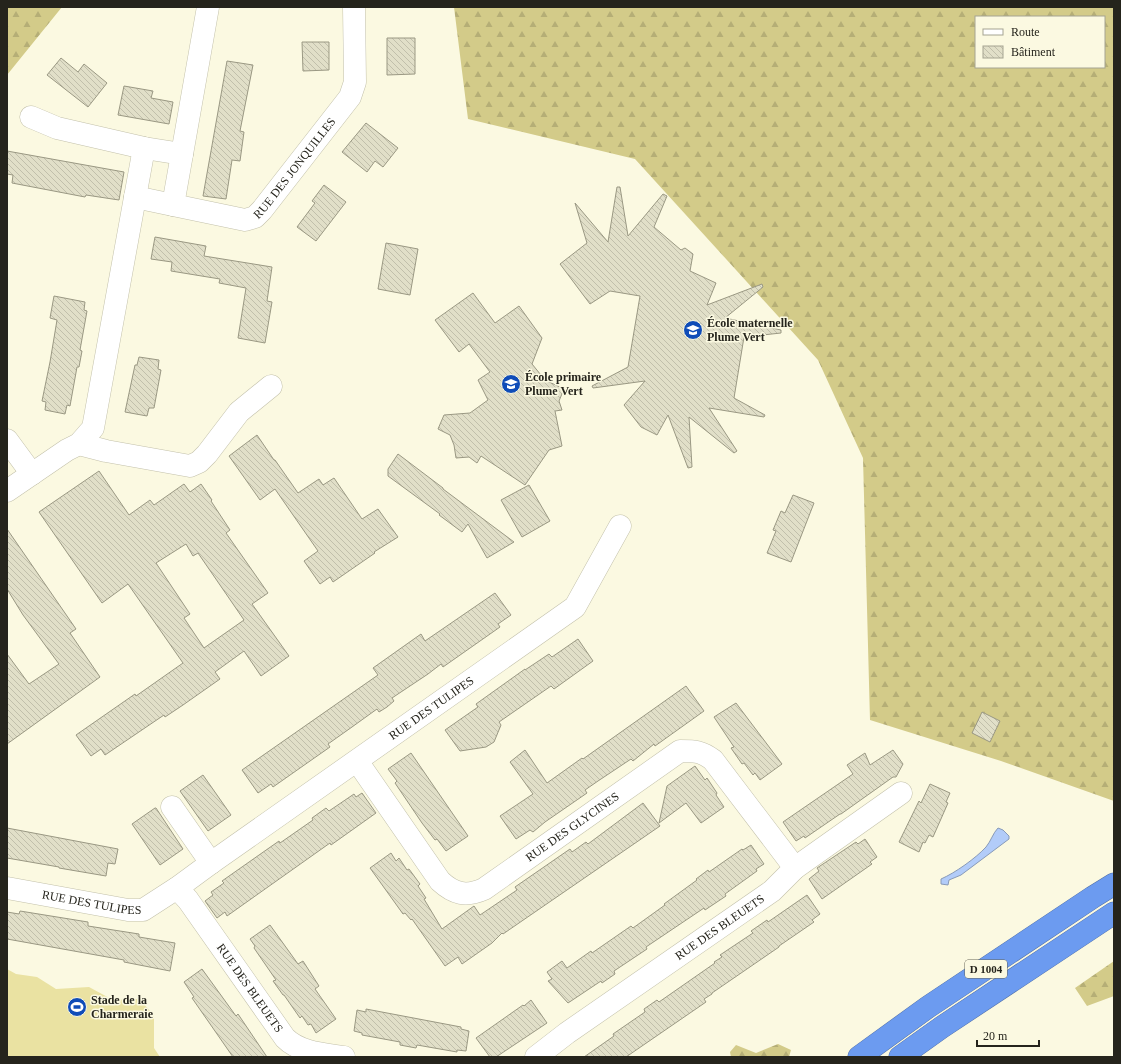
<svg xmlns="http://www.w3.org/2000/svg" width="1121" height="1064" font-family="'Times New Roman',serif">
	<defs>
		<pattern id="forest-firs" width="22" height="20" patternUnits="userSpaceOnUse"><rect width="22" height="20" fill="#d3cb89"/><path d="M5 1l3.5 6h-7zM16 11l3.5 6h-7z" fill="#b5ae76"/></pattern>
		<pattern id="building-back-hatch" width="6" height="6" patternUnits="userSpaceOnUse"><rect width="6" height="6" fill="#e1dfc8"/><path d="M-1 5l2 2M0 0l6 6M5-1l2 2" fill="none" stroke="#c1bfab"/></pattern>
	</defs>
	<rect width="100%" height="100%" fill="#fbf9e1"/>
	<path fill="url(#forest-firs)" fill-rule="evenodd" d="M7,7h55l-55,68z
		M454,7h660v794l-113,-40 -131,-41 -7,-262 -45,-98 -183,-201 -167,-40zM976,17h128v50h-128z
		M1114,961v35l-27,10 -12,-18z
		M778,1044l13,6 -2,7h-58l-1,-5 6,-7 20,8z"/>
	<path fill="#eae2a2" d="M7,969l9,5 21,3 19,12 33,-2 24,13 26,-1 15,16v33l6,9h-153z"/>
	<path fill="#b2ccf9" stroke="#889ab7" d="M998,828l5,2 6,6v3l-48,36 -12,5 -1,5 -7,-1v-5c14,-6 35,-21 45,-32 5,-6 7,-14 12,-19z"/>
	<path fill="url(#building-back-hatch)" stroke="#9a9883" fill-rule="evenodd" d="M387,38h28v36l-28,1z
		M302,42h27v28l-26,1z
		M61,58l17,14 6,-8 23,19 -19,24 -41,-32z
		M227,61l26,4 -13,66 4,1 -4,29 -8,-1 -6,39 -23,-3z
		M124,86l29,5 -2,7 22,4 -4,22 -51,-9z
		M366,123l32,25 -15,19 -8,-6 -8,11 -25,-20z
		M7,151l117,21 -5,28 -33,-5 -1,2 -73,-14 1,-8 -6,-1z
		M324,185l22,17 -30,39 -19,-14 18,-24 -3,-2z
		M617,187h3l8,49 35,-42 4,2 -13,31 27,23 4,-2 8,6 -3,17 26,12 -9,22 55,-21 1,3 -38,31 56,12v3l-37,4 -10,61 31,17 -1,2 -55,-9 28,43 -3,2 -45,-36 3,50 -4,1 -20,-53 -11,20 -16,-8 -17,-22 21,-24 -52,7 -1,-2 36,-19 12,-71 -30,-5 -20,13 -30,-40 27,-21 -12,-40 33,39z
		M155,237l51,9 -2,10 68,11 -5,34 5,1 -7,41 -27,-5 8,-50 -27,-5 1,-4 -49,-8 1,-9 -21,-3z
		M386,243l32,6 -8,46 -32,-6z
		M473,293l22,30 24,-17 23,32 -10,26 13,16 19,9 -5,12 3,9 -7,1 7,35 -13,4 -24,35 -44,-29 -4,7 -8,-6 -13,1 -2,-13 -4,-10 -12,-6 6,-14 26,-2 18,-13 -10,-20 12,-8 -21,-28 -10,8 -24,-32z
		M54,296l31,6 -1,8 3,1 -7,39 2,1 -3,16h-2l-7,39 -3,-1 -2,9 -20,-4 1,-8 -4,-1 8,-39 7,-42 -7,-2z
		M139,357l20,3 -1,9 3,1 -7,38h-5l-2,8 -22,-4 10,-47h2z
		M257,435l17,25h1l23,33 21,-14 4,6 11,-7 28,41 16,-10 20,28 -24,15 1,1 -42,29 -3,-5 -10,7 -16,-23 14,-10 -43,-62 -15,11 -31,-44z
		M398,454l45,34v1l71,53 -27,16 -19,-34 -6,8 -23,-17 1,-1 -52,-38v-7z
		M99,471l30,44 21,-15 4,5 30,-21 6,8 11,-8 11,16 -1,1 19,29 -4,3 42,60 -16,11 37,52 -28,20 -17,-25 -29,21 5,7 -37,26 -18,12 -1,-2 -59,40 -4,-6 -10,7 -15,-21 59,-41 1,2 47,-33 -55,-79 -26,19 -63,-91zM186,544l7,12 5,-3 46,67 -40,28 -20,-30 6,-4 -34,-51z
		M529,485l21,36 -28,16 -21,-37z
		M793,495l21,8 -23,59 -24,-9 9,-22 -3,-1 8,-19 4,2z
		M7,529l69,100 -6,4 30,44 -93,67v-90l22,30 30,-20 -36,-49 -16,-26z
		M495,593l16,22 -13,9 2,3 -57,40 -2,-3 -13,10 -36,24 2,3 -7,6 -8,5 -2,-3 -25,18 -24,17 2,3 -10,7 -47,33 -2,-3 -13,9 -16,-23 136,-95 -5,-7 48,-34 4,7z
		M578,639l15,22 -39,28 -3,-3 -52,36 2,3 -7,17 -8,5 -26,4 -15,-21 33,-23 -2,-3 49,-35v1l24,-16 3,3z
		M686,686l18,25 -49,35 -1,-2 -21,17 -2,-2 -33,22 -13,9 2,3 -42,29 -12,10 -3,-2 -14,9 -16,-23 33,-22 -23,-32 15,-12 22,33 35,-25 1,1z
		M736,703l46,61 -22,16 -5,-7 -2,2 -9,-12 -2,1 -11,-16 3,-1 -20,-30z
		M982,712l18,9 -10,21 -18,-9z
		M893,750l10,14 -7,13h-3l-52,37h-1l-35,24 -1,-2 -8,5 -13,-19 70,-48 -6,-9 18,-12 5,12z
		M411,753l57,83 -22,15 -9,-12 -2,1 -13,-17 -27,-40 2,-2 -9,-12z
		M695,766l10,14 2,-2 10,15 -1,2 8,12 -23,16 -15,-20 -27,20 8,-37z
		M203,775l28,40 -23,16 -28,-40z
		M930,784l20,9 -4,9 2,1 -15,34 -4,-2 -4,8 -2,-1 -4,10 -20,-10 20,-41 2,2z
		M362,793l14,20 -45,32 -1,-2 -103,73 -2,-4 -8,6 -12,-17 8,-6 -2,-3 13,-9 -2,-2 57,-40 1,2 33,-23 -1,-2 14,-10 3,3 25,-17 2,3z
		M643,803l17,23 -157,108 -1,-1 -10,10 -30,21 -4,-7 -13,9 -33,-47 -1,1 -6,-7 -2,1 -33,-46 21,-15 5,8 3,-3 8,12 2,-1 11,15 -2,2 8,12 -2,1 18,30 32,-23 6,9 37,-25 -2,-3 55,-38 2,3 14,-10 2,2z
		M155,808h1l27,41 -23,16 -28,-41z
		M7,828l111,21 -3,15 -7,-1 -2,13 -47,-8v-1l-52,-9z
		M865,839l12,18 -7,5 2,2 -50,35 -13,-20 10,-8 -2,-3 39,-26 2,2z
		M751,845l13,19 -8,5 1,2 -32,23 1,2 -21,14 -1,-2 -58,39 1,2 -33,22 1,3 -13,9 -1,-2 -33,22 -20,-22 4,-2 -5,-7 15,-11 5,7 24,-17 1,2 39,-27 2,2 32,-23 -1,-1 33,-24 -1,-1 12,-9 1,2 33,-23 1,1z
		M807,895l13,19 -8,6 2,2 -35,24v1l-67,46v1l-8,5 2,3 -80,55h-42l30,-21 -1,-2 32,-22 -1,-3 13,-9 2,2 56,-39 -1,-1 8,-5 -2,-2 33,-22 -2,-2 16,-11 1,2z
		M20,911l68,11v4l51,8v3l36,6 -5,28 -46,-9v-2l-117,-21v-27l12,2z
		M270,925l28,39 5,-3 16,25 -4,3 21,30 -20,14 -5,-9 -3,1 -6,-9 -2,2 -16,-23h-1l-10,-14 3,-1 -22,-32 1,-2 -5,-7z
		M202,969l34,47 2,-2 29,43h-34l-41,-59 2,-1 -10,-15z
		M531,1000l16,23 -51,34h-6l-14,-19 47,-33 1,1z
		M366,1009l95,18v2l8,2 -3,20 -9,-1v2l-40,-7 -1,3 -16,-3v-3l-38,-7v-2l-8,-2 3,-21 9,2z"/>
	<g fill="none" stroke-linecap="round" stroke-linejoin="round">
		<g stroke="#c3c1ab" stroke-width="23">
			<g id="minor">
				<path id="s1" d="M208,7l-35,198 72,15 10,-3 7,-7 88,-113 5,-15 -1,-75"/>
				<path d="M31,117l26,11 87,20 38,6"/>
				<path d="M135,197l38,8"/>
				<path d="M7,440l25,34"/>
				<path d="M79,444l27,7 84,15 9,-4 8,-8 32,-42 32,-26"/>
				<path d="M7,491l60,-41 12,-6 14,-16 51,-280"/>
				<path id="s2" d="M357,761l83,120c14,13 26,16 44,8l196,-138c15,0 21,0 33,9l82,108"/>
				<path d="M172,807l39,56"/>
				<path id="s3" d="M7,888l121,22h15l34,-22 34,-25 364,-256 45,-81"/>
				<path id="s4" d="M177,888l11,12 97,138c15,15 39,16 59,19"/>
				<path id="s5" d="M536,1057l31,-24 205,-142 23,-23 106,-75"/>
			</g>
		</g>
		<g stroke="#5371a6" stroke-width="23">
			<path id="highway" d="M859,1057l69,-50 165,-110 21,-13
				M900,1057l42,-30 172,-114"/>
		</g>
		<use href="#minor" stroke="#fff" stroke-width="22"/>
		<use href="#highway" stroke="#6c9bf0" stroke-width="22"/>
	</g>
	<defs>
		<g id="school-disc" transform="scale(1)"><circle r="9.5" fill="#0f4cb8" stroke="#fbf9e1"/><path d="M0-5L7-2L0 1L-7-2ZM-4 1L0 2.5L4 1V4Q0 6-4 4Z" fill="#fff"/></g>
		<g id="stadium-disc" transform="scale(1)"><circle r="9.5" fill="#0f4cb8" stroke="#fbf9e1"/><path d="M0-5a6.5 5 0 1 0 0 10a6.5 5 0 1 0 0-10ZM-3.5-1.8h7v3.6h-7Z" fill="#fff"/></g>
	</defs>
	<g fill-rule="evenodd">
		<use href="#school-disc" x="693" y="330"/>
		<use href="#school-disc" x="511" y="384"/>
		<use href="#stadium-disc" x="77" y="1007"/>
	</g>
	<g text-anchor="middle" stroke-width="3" stroke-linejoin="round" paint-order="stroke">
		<rect fill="#fbf9e1" stroke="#656457" stroke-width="1" x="965" y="960" width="42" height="18" rx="3"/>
		<g font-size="11" font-weight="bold" fill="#25241c">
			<text x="986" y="973">D 1004</text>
		</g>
		<g font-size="12" fill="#25241c" stroke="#fbf9e1">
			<text dy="4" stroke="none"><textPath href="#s1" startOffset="348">RUE DES JONQUILLES</textPath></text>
			<text dy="4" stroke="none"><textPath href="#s3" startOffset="490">RUE DES TULIPES</textPath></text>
			<text dy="4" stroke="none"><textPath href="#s2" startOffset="302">RUE DES GLYCINES</textPath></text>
			<text dy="4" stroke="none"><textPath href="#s3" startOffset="86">RUE DES TULIPES</textPath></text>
			<text dy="4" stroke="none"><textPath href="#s5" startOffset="225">RUE DES BLEUETS</textPath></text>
			<text dy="4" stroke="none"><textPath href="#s4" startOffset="124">RUE DES BLEUETS</textPath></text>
		</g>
		<g font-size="12" font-weight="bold" fill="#25241c" stroke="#fbf9e1" text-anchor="start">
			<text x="707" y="327">École maternelle<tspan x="707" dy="14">Plume Vert</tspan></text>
			<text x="525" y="381">École primaire<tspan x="525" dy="14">Plume Vert</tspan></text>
			<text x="91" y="1004">Stade de la<tspan x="91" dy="14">Charmeraie</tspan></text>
		</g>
	</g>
	<rect width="1121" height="1064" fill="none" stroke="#25241c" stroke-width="16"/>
	<rect x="975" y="16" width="130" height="52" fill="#fbf9e1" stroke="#a5a492"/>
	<rect x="983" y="29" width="20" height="6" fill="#ffffff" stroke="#a5a492"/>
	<text x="1011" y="36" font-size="12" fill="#25241c">Route</text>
	<rect x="983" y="46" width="20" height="12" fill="url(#building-back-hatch)" stroke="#a5a492"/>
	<text x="1011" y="56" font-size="12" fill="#25241c">Bâtiment</text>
	<path d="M977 1040v6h62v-6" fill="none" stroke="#25241c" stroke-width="2"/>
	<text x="983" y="1040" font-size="12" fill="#25241c" stroke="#fbf9e1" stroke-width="3" paint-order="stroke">20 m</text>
</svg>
